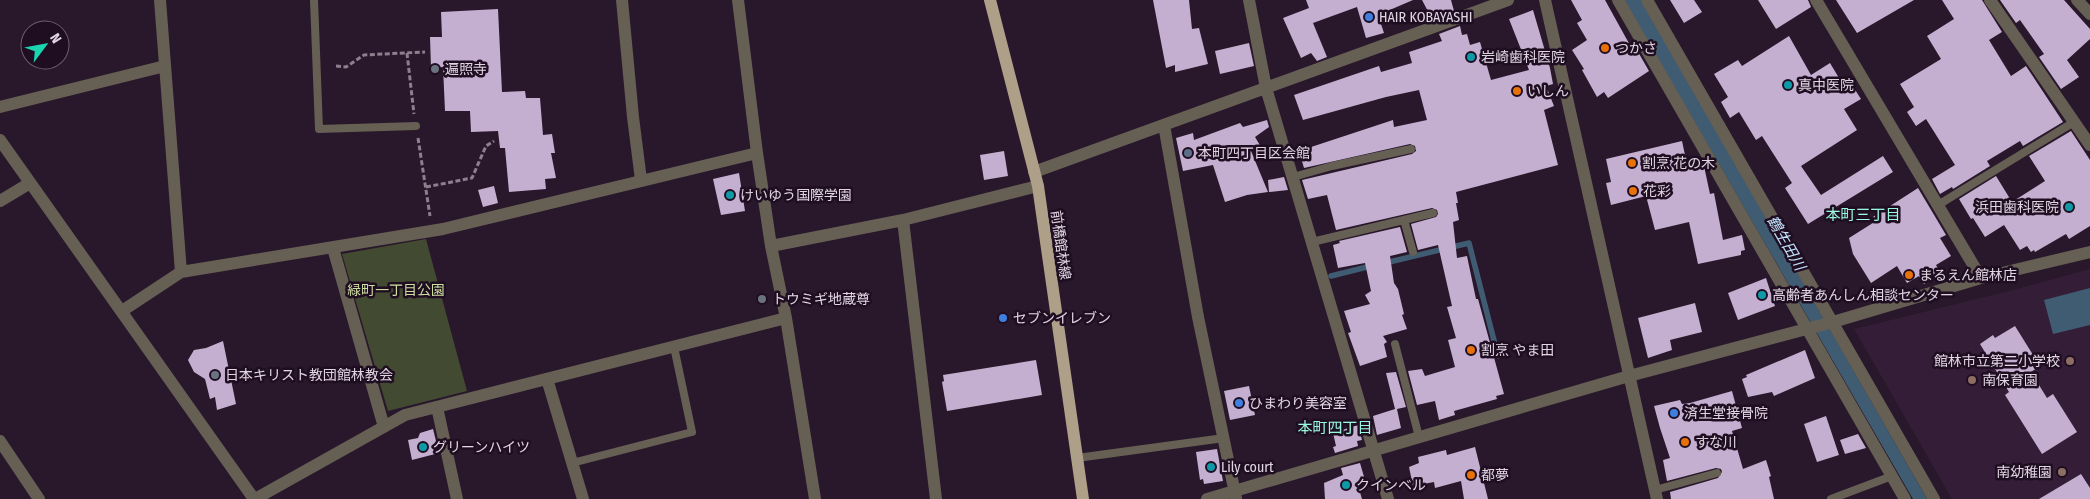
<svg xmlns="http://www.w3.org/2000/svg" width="2090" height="499" font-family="'Fira Sans Condensed','Noto Sans JP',sans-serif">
	<rect width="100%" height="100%" fill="#29172b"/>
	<path fill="#341d36" d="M2090,269v230h-138l-98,-170 155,-38z"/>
	<path fill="#434a32" d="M426,239l41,152 -79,20 -46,-157z"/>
	<path fill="#405c73" d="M1624,0h17l286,499h-14z
		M2090,288v37l-37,9 -9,-34z"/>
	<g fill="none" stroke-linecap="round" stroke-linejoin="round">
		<path stroke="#405c73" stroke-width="5.5" d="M1385,263l84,-20 29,113
			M1331,276l40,-10"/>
	</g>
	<path fill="#c4afd0" d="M1153,0h36l3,29 7,-1 9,36 -33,8v-7l-9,3z
		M1306,0h107l-35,15 6,18 -18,5 -9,-31 -44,16 14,34 -10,4 -6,-8 -10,5 -18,-40 26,-10z
		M1422,0h29l3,11 -22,8z
		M1571,0h34l26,47 3,-2 15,26 -41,27 -4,-6 -7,5 -15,-27 2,-1 -12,-19 15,-10 -10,-17 5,-3z
		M1670,0h24l8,12 -18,11z
		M1758,0h50l3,7 -35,22z
		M1836,0h78l-57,33z
		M1942,0h40l20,32 -13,8 22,36 15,-10 37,56 -40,24 -3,-5 -33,20 3,5 -37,23 -1,-2 -12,7 -8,-15 23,-14 -29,-46 -10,7 -9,-14 7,-5 -14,-23 41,-25 -14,-23 27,-17z
		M2000,0h64l26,29v10l-23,21 12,17 -18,12 -22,-32 5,-3 -24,-34 -4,3z
		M498,9l4,83 23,-1 1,7h14l3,37 9,-1 3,19h-4l5,25 -11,1 1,10 -37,3 -4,-44h-5l-2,-17 -27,1 -1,-21h-25l-2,-44 -12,1 -1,-31h12l-1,-25z
		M1533,10l17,58 3,16 -7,2 8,20 -10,4 14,55 -102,27 2,11h-2l3,17 -6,2 4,36 10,-2 9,43h2l26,95 -8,2 1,3 -43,12 1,4 -16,5 -4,-19 -18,4 -9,-34 14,-2 3,7 30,-9 -7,-27 8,-2 -9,-31 5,-1 -14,-61 -20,5 -7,-26 25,-7 2,-3 -1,-4 -5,-2 -96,22 -9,-35 -19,4 -6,-19 110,-26 4,-3 -1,-5 -5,-2 -106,24 -5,-17 94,-31 1,7 33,-7 -8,-30 -33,7 -83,23 -9,-25 85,-29 2,6 31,-9 -3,-11 33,-11 -3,-7 21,-8 2,9 5,-1 3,11 10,-3 11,38 38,-10 -20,-51z
		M1789,36l22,39 19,-12 12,20 6,-4 13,20 -17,10 13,21 -56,36 20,29 62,-39 10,16 -85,52 -23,-36 7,-5 -30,-47 -6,4 -17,-28 -9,6 -9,-16 7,-5 -14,-23 24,-14 4,6z
		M1249,43l5,23 -34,8 -5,-23z
		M1267,120l2,7 -14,10 6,10 -10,4 17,41 -21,3 -22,7 -12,-37 -30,6 -7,-33 17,-5 1,7 46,-17 3,4z
		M2071,131l19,29v66l-21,13 -3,-5 -31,18 -1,-2 -3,2 -4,-6 -7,4 -16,-25 -19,12 -12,-19 -2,1 -12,-20 37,-23 16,26 33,-21 -16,-25z
		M1682,141l6,28 16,-3 6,28 4,-1 9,47 19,-5 3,15 -4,1v4l-43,9 -9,-42 -34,8 -9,-34 -35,9 -5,-22 5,-1 -5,-23z
		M1004,151l4,25 -24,4 -4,-25z
		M739,173l6,38 -24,4 -8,-36z
		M1284,177l4,13 -19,2 -1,-12z
		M494,186l4,17 -15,4 -5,-17z
		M1918,188l28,47 -6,3 11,18 -15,9 5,9 -17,10 -5,-8 -12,7 -10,-17 -26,17 -18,-29 -4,-16 27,-17 -3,-4z
		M1400,227l7,25 -17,4 4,27 4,6 6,25 -2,1 5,14 -24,7 4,6 -3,2 3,13 -27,9 -12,-33 3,-1 -7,-21 26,-7 -5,-9 6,-4 -6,-28 -27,5 -5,-23 7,-2 -1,-2z
		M1766,278l9,28 -37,14 -10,-27z
		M1695,303l7,29 -32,8 2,10 -24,8 -10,-40z
		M2015,326l25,40 -9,6 16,26 6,-4 24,38 -35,22 -37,-59 4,-3 -29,-48 13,-9 2,3z
		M223,341l13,63 -19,6 -2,-13 -5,2 -5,-20 -11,-7 -6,-12 6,-10 12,-2z
		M1805,350l10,28 -41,18 -2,-4 -24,5 -6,-18 5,-2 -1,-2z
		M1036,360l6,35 -95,16 -5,-29 2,-1 -1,-6z
		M1396,372l10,35 -9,2 4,19 -24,7 -4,-19 22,-7 -9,-36z
		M1249,386l6,29 -25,5 -6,-29z
		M1732,391l10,37 -10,3 11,38 23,-9 5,16 -2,1 5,22h-103l-1,-7 48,-14 4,-6 -1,-3 -5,-1 -49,13 -4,-21 7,-2 -10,-30 -6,-22 26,-6 2,4 8,-1z
		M1826,416l13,39 -22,7 -13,-38z
		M1358,425l4,15 -5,1 1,5 -23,7 -2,-6 3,-1 -3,-13z
		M433,429l6,24 -27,7 -4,-20 10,-2 2,-5z
		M1858,434l8,14 -21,6 -5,-14z
		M1475,447l13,52h-24l-3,-18 -26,7 -1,-6 -21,4 -4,-19 10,-4 -1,-6 28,-7 1,5z
		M1217,449l6,32 -19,3 -1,-5 -3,1 -4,-28z
		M1360,463l7,24 -8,2 3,10h-37l-1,-16 19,-8 -2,-7z
		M2081,474l9,14v11h-51z"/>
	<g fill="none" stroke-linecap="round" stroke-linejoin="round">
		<path stroke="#8e7f8f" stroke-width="3" stroke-dasharray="5 2.5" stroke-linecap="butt" d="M407,53l7,61
			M336,66l10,1 18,-12 61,-3
			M418,138l12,78
			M426,187l46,-9 14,-32 8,-5"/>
		<path stroke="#665f53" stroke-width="8" d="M314,0l5,129 97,-3
			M1293,177l39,-11 79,-17
			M1938,205l136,-83
			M1404,220l9,32
			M1312,242l121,-29
			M1395,344l24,93
			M1077,458l147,-20
			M572,463l120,-31 -18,-85
			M1655,490l62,-17
			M1831,499l61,-23"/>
		<path stroke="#665f53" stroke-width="12" d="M160,0l21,272
			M622,0l11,117 8,63
			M738,0l19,153 14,93 15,72 29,181
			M1249,0l17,88 122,411
			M1545,0l112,499
			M1618,0l287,499
			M1647,0l287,499
			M1816,0l165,278
			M1990,0l100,145
			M2077,0l13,14
			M0,107l165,-41
			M1164,125l34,192 38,181
			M1034,172l474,-172
			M0,201l30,-18
			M903,220l33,279
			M771,246l132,-26 135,-34
			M333,248l51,179
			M122,311l59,-39 262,-43 314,-76
			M547,379l36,120
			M437,407l20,92
			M0,441l39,58
			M255,499l150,-84 381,-97
			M1207,499l422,-123 204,-54 148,-44 109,-26"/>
		<path stroke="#665f53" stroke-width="12" d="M0,140l254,359"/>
		<path stroke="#ae9f88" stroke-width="12" d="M990,0l48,186 45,313"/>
	</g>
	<g fill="#3f7fe0" stroke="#1f0e21" stroke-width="2">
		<circle cx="1369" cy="17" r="5"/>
		<circle cx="1003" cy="318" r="5"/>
		<circle cx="1239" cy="403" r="5"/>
		<circle cx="1674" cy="413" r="5"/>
	</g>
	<g fill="#e8710a" stroke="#1f0e21" stroke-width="2">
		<circle cx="1605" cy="48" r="5"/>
		<circle cx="1517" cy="91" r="5"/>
		<circle cx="1632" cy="163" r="5"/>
		<circle cx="1633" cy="191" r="5"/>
		<circle cx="1909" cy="275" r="5"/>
		<circle cx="1471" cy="350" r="5"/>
		<circle cx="1685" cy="442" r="5"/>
		<circle cx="1471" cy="475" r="5"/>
	</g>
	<g fill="#0f9aa8" stroke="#1f0e21" stroke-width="2">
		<circle cx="1471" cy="57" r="5"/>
		<circle cx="1788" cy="85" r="5"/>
		<circle cx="730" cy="195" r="5"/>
		<circle cx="2069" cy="207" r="5"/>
		<circle cx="1762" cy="295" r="5"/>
		<circle cx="423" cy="447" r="5"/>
		<circle cx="1211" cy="467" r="5"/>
		<circle cx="1346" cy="485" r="5"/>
	</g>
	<g fill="#6b7280" stroke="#1f0e21" stroke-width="2">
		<circle cx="435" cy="69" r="5"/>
		<circle cx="762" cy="299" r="5"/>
		<circle cx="215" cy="375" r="5"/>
	</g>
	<circle fill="#5c6f8a" stroke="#1f0e21" stroke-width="2" cx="1188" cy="153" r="5"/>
	<g fill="#8d6e63" stroke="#1f0e21" stroke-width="2">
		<circle cx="2070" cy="361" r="5"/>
		<circle cx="1972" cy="380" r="5"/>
		<circle cx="2062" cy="472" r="5"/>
	</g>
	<g text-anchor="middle" stroke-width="5" stroke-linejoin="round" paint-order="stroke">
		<g font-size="14" fill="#e1d5e2" stroke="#1f0e21" text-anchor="start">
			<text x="1379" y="22">HAIR KOBAYASHI</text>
			<text x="1615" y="53">つかさ</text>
			<text x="1481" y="62">岩崎歯科医院</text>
			<text x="445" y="74">遍照寺</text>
			<text x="1798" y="90">真中医院</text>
			<text x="1527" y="96">いしん</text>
			<text x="1198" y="158">本町四丁目区会館</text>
			<text x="1642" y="168">割烹 花の木</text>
			<text x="1643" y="196">花彩</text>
			<text x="740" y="200">けいゆう国際学園</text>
			<text x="2059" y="212" text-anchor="end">浜田歯科医院</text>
			<text x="1919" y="280">まるえん館林店</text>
			<text x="1772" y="300">高齢者あんしん相談センター</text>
			<text x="772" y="304">トウミギ地蔵尊</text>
			<text x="1013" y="323">セブンイレブン</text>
			<text x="1481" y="355">割烹 やま田</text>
			<text x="2060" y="366" text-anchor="end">館林市立第二小学校</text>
			<text x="225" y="380">日本キリスト教団館林教会</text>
			<text x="1982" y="385">南保育園</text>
			<text x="1249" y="408">ひまわり美容室</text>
			<text x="1684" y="418">済生堂接骨院</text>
			<text x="1695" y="447">すな川</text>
			<text x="433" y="452">グリーンハイツ</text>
			<text x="1221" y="472">Lily court</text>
			<text x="2052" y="477" text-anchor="end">南幼稚園</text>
			<text x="1481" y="480">都夢</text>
			<text x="1356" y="490">クインベル</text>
		</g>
		<g font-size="14" fill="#e1d5e2" stroke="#1f0e21">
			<text transform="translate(1061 245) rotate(82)" y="5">前橋館林線</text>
		</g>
		<g font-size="14" fill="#cddea2" stroke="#1f0e21">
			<text x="396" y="295">緑町一丁目公園</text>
		</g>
		<g font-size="15" fill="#98f9df" stroke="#1f0e21">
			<text x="1863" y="220">本町三丁目</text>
			<text x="1335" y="433">本町四丁目</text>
		</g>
		<g font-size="15" font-style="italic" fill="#c3e2fc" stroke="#1f0e21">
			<text transform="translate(1786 243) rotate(60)" y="5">鶴生田川</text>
		</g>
	</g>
	<g transform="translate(45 45) rotate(58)"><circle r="24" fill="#1f0e21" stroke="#6d5e6e"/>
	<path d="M0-4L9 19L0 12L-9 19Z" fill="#1bd5b1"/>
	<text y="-8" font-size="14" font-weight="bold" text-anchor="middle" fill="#e1d5e2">N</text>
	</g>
</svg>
